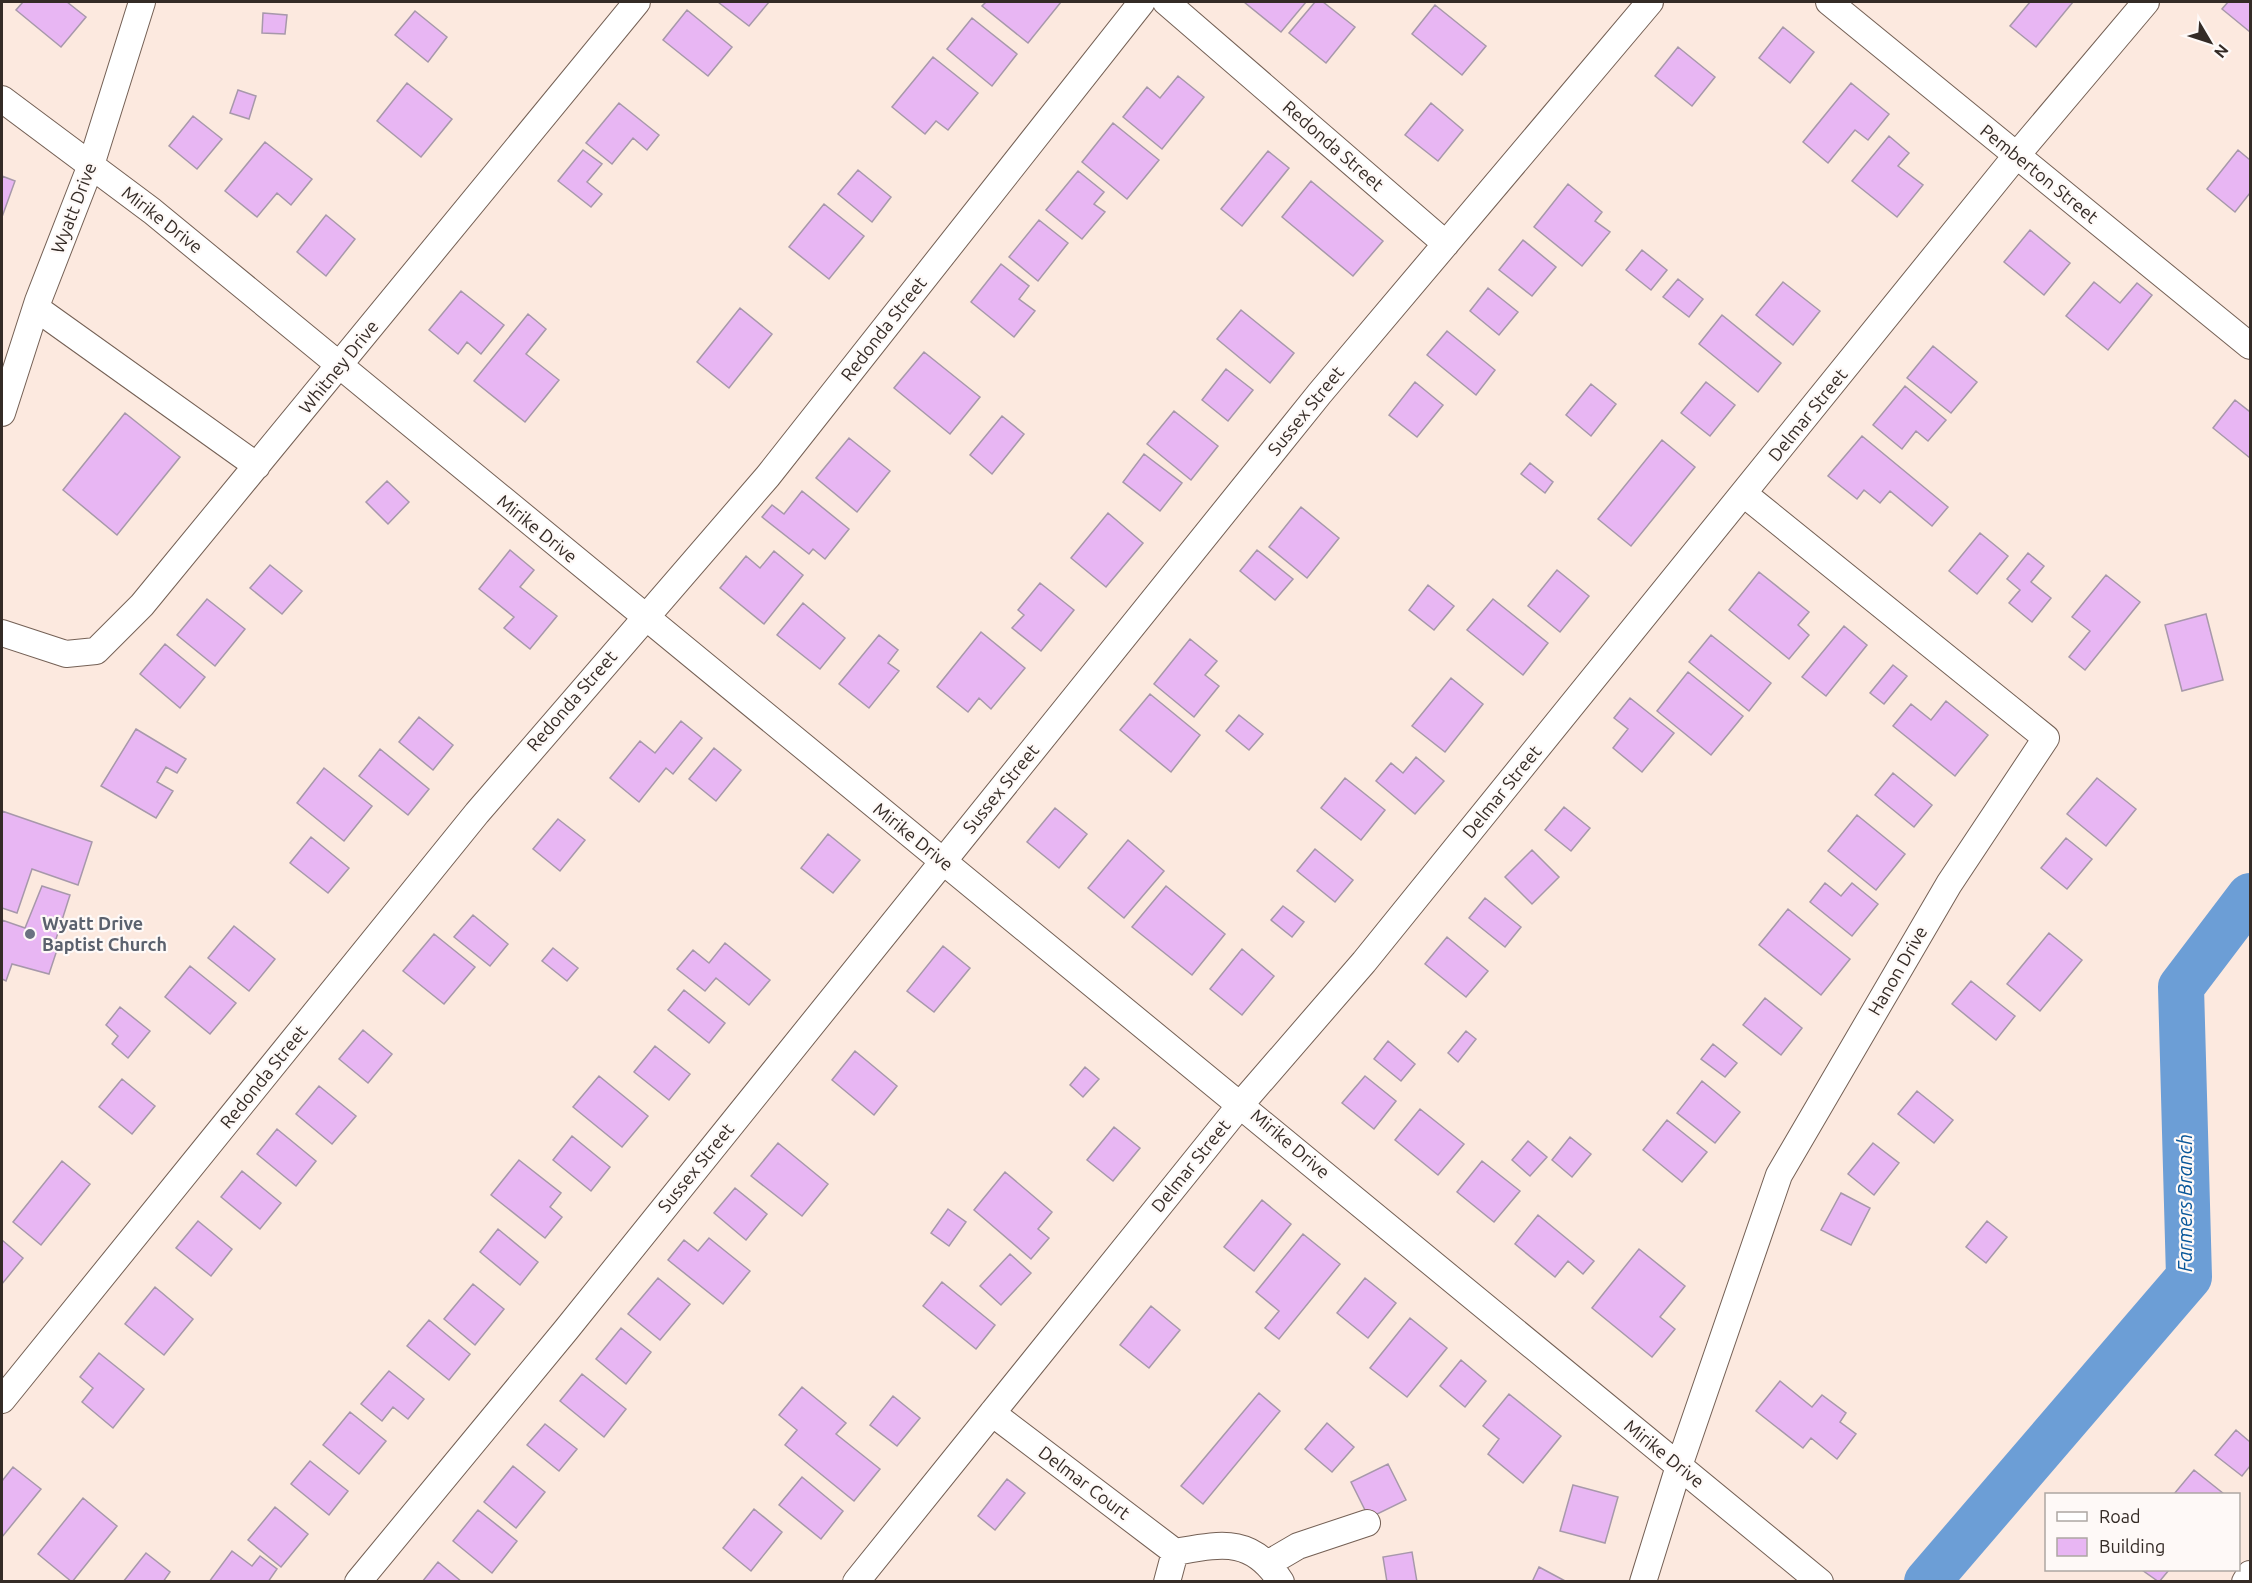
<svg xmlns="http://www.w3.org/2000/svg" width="2252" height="1583" font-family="Ubuntu,sans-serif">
	<rect width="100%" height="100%" fill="#fce9df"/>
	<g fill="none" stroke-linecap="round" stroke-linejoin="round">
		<path stroke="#6c9ed6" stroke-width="46" d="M1927,1582l262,-305 -8,-290 69,-91"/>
	</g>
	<path fill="#e8b6f3" stroke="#a798aa" stroke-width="1.5" d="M23,2h44l19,15 -25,30 -45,-37z
		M718,2h51l-20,24z
		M986,2h75l-33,41 -46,-37z
		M1244,2h62l-25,30z
		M1315,2h8l32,25 -29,36 -37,-30z
		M2030,2h43l-37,45 -26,-21z
		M2228,2h22v30l-28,-23z
		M1435,5l51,41 -24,29 -50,-41z
		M687,10l45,37 -24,29 -45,-36z
		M415,11l32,26 -19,25 -33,-27z
		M263,13l24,2 -2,19 -23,-1z
		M972,18l45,36 -25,32 -45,-37z
		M1783,27l31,25 -24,31 -31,-25z
		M1678,47l37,30 -23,29 -37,-30z
		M933,57l45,36 -30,37 -12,-9 -11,13 -33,-27z
		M1178,76l26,21 -42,52 -39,-32 24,-30 13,11z
		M407,83l45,36 -31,38 -44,-36z
		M1851,83l38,31 -21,26 -13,-10 -27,33 -25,-21z
		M238,90l18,6 -7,23 -19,-6z
		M619,103l40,32 -12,15 -14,-12 -21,26 -26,-21z
		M1431,103l32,27 -25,31 -33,-26z
		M193,116l29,23 -25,30 -28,-23z
		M1113,123l46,37 -32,39 -45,-37z
		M1889,136l20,17 -11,13 25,19 -26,32 -45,-36z
		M265,142l47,37 -21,26 -14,-12 -20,24 -32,-26z
		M583,150l19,14 -15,18 15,12 -11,13 -33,-26z
		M2238,150l12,10v33l-15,19 -28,-23z
		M1268,151l21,17 -47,58 -21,-17z
		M858,170l33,27 -19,25 -34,-28z
		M1078,171l26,21 -10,12 11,8 -23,27 -36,-29z
		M2,176l13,5 -13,36z
		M1311,181l72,60 -30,35 -71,-59z
		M1568,184l34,28 -7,9 15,11 -28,34 -48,-39z
		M824,204l40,32 -35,43 -40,-32z
		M326,215l29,24 -29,37 -29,-24z
		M1039,220l29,23 -30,38 -29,-24z
		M2030,230l40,33 -26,32 -40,-33z
		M1523,240l33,27 -24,29 -33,-26z
		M1642,250l25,20 -16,20 -25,-20z
		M1001,264l28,22 -10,13 16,12 -21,26 -43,-35z
		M1678,279l25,20 -14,18 -26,-20z
		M1783,282l37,29 -27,34 -37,-30z
		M2094,282l26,21 17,-20 15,12 -44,55 -42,-34z
		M1488,288l30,24 -19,23 -29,-24z
		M461,291l43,34 -23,29 -14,-12 -9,12 -29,-24z
		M740,308l32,26 -43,54 -32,-26z
		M1241,310l53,43 -24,30 -53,-44z
		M528,314l18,15 -20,25 33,26 -34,42 -51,-41z
		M1722,315l59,48 -23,29 -59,-48z
		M1447,331l48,39 -19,25 -49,-40z
		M1933,346l44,36 -26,31 -44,-35z
		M924,352l56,45 -30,37 -56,-46z
		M1226,369l27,21 -25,31 -26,-21z
		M1415,382l28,23 -26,32 -28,-22z
		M1706,382l29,23 -25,31 -29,-23z
		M1591,384l25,20 -25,32 -25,-21z
		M1905,386l41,34 -18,21 -12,-10 -14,18 -29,-24z
		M2235,400l14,11 1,-2v49l-37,-30z
		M1174,411l44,35 -27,34 -44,-36z
		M125,413l55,44 -63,78 -54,-45z
		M1002,416l22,18 -32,40 -22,-19z
		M1862,436l86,71 -16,19 -42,-35 -10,12 -16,-13 -7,9 -29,-23z
		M849,438l41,33 -33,41 -41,-34z
		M1662,440l33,27 -64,79 -33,-27z
		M1144,454l38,29 -22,28 -37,-29z
		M1530,463l23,19 -8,11 -24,-19z
		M387,481l22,21 -21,22 -22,-22z
		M802,491l47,38 -24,30 -12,-10 -4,5 -47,-37 10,-12 12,9z
		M1301,507l38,31 -32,40 -38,-31z
		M1108,513l35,30 -37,44 -35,-29z
		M1980,533l28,23 -31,38 -28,-23z
		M510,550l24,20 -14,17 37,29 -27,33 -26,-21 10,-11 -35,-28z
		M1257,550l36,29 -18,21 -35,-29z
		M774,551l29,24 -39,49 -44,-36 26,-32 14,12z
		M2028,553l16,13 -13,16 20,16 -19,24 -23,-19 11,-13 -13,-11z
		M270,565l32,26 -20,23 -32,-26z
		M1557,570l32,26 -29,36 -32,-26z
		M1759,572l50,40 -11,13 11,10 -20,24 -60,-49z
		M2106,575l34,27 -55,68 -16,-13 21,-26 -18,-14z
		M1040,583l34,27 -33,41 -29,-23 12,-13 -6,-5z
		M1428,585l26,21 -20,24 -25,-20z
		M207,599l38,30 -30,37 -38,-31z
		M1493,599l55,44 -25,32 -56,-45z
		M803,603l42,35 -25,31 -43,-34z
		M2206,614l17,66 -41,11 -17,-66z
		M1844,626l23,19 -41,51 -24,-19z
		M981,632l44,36 -34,41 -12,-11 -11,14 -31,-25z
		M879,635l19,15 -10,13 11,8 -30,37 -30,-24z
		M1711,635l60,48 -22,28 -60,-49z
		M1190,639l27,22 -12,14 14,11 -25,31 -40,-33z
		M165,644l40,33 -25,31 -40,-34z
		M1893,665l14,11 -23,28 -14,-11z
		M1688,672l55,44 -32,39 -54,-44z
		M1451,678l32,26 -38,48 -33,-26z
		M1150,694l50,41 -29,37 -51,-42z
		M1630,698l44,35 -32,39 -29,-24 15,-19 -14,-11z
		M1946,701l42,34 -33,41 -62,-50 18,-22 20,16z
		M1239,715l24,19 -14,16 -23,-19z
		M419,717l34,28 -20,25 -34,-28z
		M681,721l21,17 -29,36 -7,-6 -27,34 -29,-24 30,-37 15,12z
		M136,729l50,30 -9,14 -11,-6 -9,15 16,9 -17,27 -55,-32z
		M714,748l27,22 -25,31 -27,-22z
		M380,749l49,40 -21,26 -49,-39z
		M1416,757l28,24 -29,33 -39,-33 15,-18 12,10z
		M324,768l48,38 -28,35 -47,-38z
		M1893,773l39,32 -18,22 -39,-32z
		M1345,778l40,32 -24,30 -40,-32z
		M2097,778l39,31 -30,37 -39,-32z
		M1564,807l26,21 -19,23 -26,-21z
		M1055,808l32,26 -28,34 -32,-26z
		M2,811l90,31 -14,43 -46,-16 -15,44 -15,-5z
		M1857,815l48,39 -29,36 -48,-39z
		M558,819l27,21 -25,31 -27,-22z
		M828,834l32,26 -27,33 -32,-25z
		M311,837l38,31 -21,25 -38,-30z
		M2066,838l26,21 -25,30 -26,-21z
		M1128,840l36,31 -40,47 -36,-30z
		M1315,849l38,31 -18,22 -38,-31z
		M1532,850l27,27 -27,27 -27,-27z
		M1825,883l16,13 11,-13 26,21 -26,32 -42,-34z
		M42,886l28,9 -14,44 4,2 -11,33 -37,-10 -6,17 -4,-2v-59l23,8z
		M1166,886l59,48 -33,41 -60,-48z
		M1485,898l36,29 -16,20 -36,-29z
		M1283,906l21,16 -12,15 -21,-17z
		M1788,909l62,50 -29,36 -62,-50z
		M473,915l35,29 -18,22 -36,-29z
		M234,926l41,33 -26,32 -41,-33z
		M2049,933l33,27 -42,51 -33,-27z
		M434,934l41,33 -31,37 -41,-33z
		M1447,937l41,34 -22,26 -41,-33z
		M725,943l45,37 -21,25 -33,-27 -11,13 -28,-22 16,-19 16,13z
		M943,946l27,22 -36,44 -27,-21z
		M553,948l25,20 -11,13 -25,-20z
		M1242,949l32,27 -32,39 -32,-26z
		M190,966l46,37 -26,31 -45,-37z
		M1971,981l44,35 -19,24 -44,-36z
		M684,990l41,33 -16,20 -41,-33z
		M1765,998l37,30 -21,27 -38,-30z
		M120,1007l30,24 -22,27 -16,-14 6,-8 -12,-11z
		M363,1030l29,24 -24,29 -29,-24z
		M1466,1031l10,8 -18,23 -10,-9z
		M1388,1041l27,23 -14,17 -27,-22z
		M1713,1044l24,19 -12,14 -24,-18z
		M655,1046l35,28 -21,26 -35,-28z
		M855,1051l42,35 -23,29 -42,-35z
		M1085,1067l14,12 -16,18 -13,-12z
		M599,1076l49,40 -26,31 -49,-40z
		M1365,1076l31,25 -22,28 -32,-26z
		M122,1079l33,27 -23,28 -33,-27z
		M1702,1081l38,31 -25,31 -38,-30z
		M319,1086l37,30 -24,28 -36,-30z
		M1917,1091l36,29 -19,23 -36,-29z
		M1420,1109l44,35 -26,31 -43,-35z
		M1667,1120l40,32 -25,30 -39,-32z
		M1114,1127l26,21 -27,33 -26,-21z
		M277,1129l39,32 -20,25 -39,-32z
		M572,1136l38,31 -19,24 -38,-31z
		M1570,1137l21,17 -19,23 -20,-17z
		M1528,1141l19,16 -17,19 -18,-16z
		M778,1143l50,41 -26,32 -51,-40z
		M1873,1143l26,20 -25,32 -26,-21z
		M519,1160l42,33 -11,14 12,10 -17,21 -54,-43z
		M62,1161l28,23 -49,61 -28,-23z
		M1482,1161l38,30 -26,31 -37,-30z
		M242,1171l39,32 -21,26 -39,-32z
		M1005,1172l47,40 -14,17 11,9 -18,21 -57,-49z
		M735,1188l32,26 -21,26 -32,-27z
		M1841,1193l29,15 -19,37 -30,-15z
		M1262,1200l29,24 -37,47 -30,-24z
		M948,1209l18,13 -17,24 -18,-13z
		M1538,1215l56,46 -11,13 -15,-13 -13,16 -40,-33z
		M198,1221l34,28 -21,27 -35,-28z
		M1987,1221l20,16 -21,26 -20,-16z
		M498,1229l40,33 -18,23 -40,-33z
		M1303,1234l37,30 -61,75 -14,-11 14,-17 -23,-19z
		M709,1238l41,33 -27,33 -55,-44 16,-20 14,11z
		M2,1240l21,18 -21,26z
		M1639,1249l46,37 -25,31 15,12 -23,28 -60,-49z
		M1010,1254l21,19 -30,32 -21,-19z
		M658,1278l32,26 -30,36 -32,-26z
		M1365,1278l31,25 -28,35 -31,-25z
		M942,1282l53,43 -19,24 -53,-43z
		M473,1284l31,25 -29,36 -31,-26z
		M155,1287l38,32 -29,36 -39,-31z
		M1151,1306l29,24 -31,38 -29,-23z
		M1410,1318l37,30 -40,49 -37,-29z
		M429,1320l41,34 -21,26 -42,-34z
		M621,1328l30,24 -25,32 -30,-25z
		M99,1353l45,36 -31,39 -31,-26 11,-14 -13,-11z
		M1461,1360l25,21 -21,26 -25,-21z
		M389,1371l35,28 -16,20 -15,-12 -11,14 -21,-17z
		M582,1374l44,35 -22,28 -44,-36z
		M1780,1381l32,26 10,-12 24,18 -6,9 16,12 -19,25 -26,-21 -8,10 -47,-37z
		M802,1387l44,36 -10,11 44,35 -26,32 -69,-56 12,-15 -18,-15z
		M1259,1393l21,18 -77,93 -22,-18z
		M1509,1394l52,42 -38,47 -35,-29 11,-15 -16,-13z
		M893,1396l27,22 -23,28 -27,-21z
		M350,1412l36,29 -27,33 -36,-29z
		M1327,1423l27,24 -22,25 -27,-23z
		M545,1424l32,25 -18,22 -32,-26z
		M2236,1430l14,12v24l-8,10 -27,-21z
		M310,1461l38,30 -19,24 -38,-31z
		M1388,1464l18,36 -37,18 -18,-36z
		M513,1466l32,26 -29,36 -32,-26z
		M13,1467l28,22 -39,48v-56z
		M2194,1470l30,24h-50z
		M802,1477l41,34 -22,28 -42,-34z
		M1007,1479l18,14 -30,37 -17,-14z
		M1573,1485l45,12 -13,46 -45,-12z
		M83,1498l34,28 -45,56 -34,-28z
		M275,1507l33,27 -27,33 -33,-27z
		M754,1509l28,23 -31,39 -28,-23z
		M478,1510l39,31 -25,32 -39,-32z
		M232,1551l20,15 8,-10 17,13 -9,13h-59z
		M1412,1552l5,30h-30l-4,-25z
		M146,1553l24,19 -7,10h-40z
		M438,1562l24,20h-40z
		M1539,1567l28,15h-35z
		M2142,1570h27l-10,12z"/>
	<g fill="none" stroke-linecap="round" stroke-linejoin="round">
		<g stroke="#746055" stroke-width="28">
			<path id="minor" d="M1166,2l280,242
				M1829,2l421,344
				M2,99l150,112 1668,1371
				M36,308l221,158
				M2,413l36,-112 53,-136 51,-163
				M2,633l64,21 30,-3 46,-46 495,-603
				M2,1400l475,-587 291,-337 374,-474
				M992,1413l183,139
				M1269,1563l29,-17 69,-23
				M358,1582l208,-252 754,-937 330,-391
				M856,1582l385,-478 123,-142 652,-806 130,-154
				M1167,1582l8,-30c46,-8 77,-16 106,30
				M1643,1582l36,-116 100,-291 170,-291 97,-146 -302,-244
				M2245,1582l5,-8"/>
		</g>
		<use href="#minor" stroke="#fff" stroke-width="26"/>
	</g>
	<circle fill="#6b7280" stroke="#fef9f7" stroke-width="2" cx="30" cy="934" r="6"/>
	<g text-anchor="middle" stroke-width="4.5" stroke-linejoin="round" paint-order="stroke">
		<g font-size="18" fill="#342b26" stroke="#fef9f7">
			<text transform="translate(1333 146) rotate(41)" y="6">Redonda Street</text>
			<text transform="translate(2039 174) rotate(39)" y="6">Pemberton Street</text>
			<text transform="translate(74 208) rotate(-69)" y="6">Wyatt Drive</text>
			<text transform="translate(162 220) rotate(38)" y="6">Mirike Drive</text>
			<text transform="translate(884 329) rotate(-52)" y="6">Redonda Street</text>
			<text transform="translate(339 367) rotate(-51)" y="6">Whitney Drive</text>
			<text transform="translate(1306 411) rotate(-51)" y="6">Sussex Street</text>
			<text transform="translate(1808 415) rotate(-51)" y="6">Delmar Street</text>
			<text transform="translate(537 529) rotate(39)" y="6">Mirike Drive</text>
			<text transform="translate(572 701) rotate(-49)" y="6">Redonda Street</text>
			<text transform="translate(1001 789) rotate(-51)" y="6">Sussex Street</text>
			<text transform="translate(1502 792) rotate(-51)" y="6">Delmar Street</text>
			<text transform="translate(913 837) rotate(39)" y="6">Mirike Drive</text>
			<text transform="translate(1898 971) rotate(-60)" y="6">Hanon Drive</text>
			<text transform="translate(264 1077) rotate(-51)" y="6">Redonda Street</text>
			<text transform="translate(1290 1144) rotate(40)" y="6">Mirike Drive</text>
			<text transform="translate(1191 1166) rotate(-51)" y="6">Delmar Street</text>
			<text transform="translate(696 1168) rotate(-51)" y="6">Sussex Street</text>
			<text transform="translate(1664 1454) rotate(39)" y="6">Mirike Drive</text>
			<text transform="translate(1084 1483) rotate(37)" y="6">Delmar Court</text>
		</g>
		<g font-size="18" font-weight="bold" fill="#5b616d" stroke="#fef9f7" text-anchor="start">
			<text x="42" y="930">Wyatt Drive<tspan x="42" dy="21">Baptist Church</tspan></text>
		</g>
		<g font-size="20" font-style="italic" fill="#085699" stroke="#fef9f7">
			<text transform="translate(2185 1203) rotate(-90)" y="7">Farmers Branch</text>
		</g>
	</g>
	<rect width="2252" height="1583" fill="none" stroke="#342b26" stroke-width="6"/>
	<rect x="2045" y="1493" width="195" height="78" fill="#fef9f7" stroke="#ada7a3" stroke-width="1.5"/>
	<rect x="2057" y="1512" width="30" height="9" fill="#ffffff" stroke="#ada7a3" stroke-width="1.5"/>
	<text x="2099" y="1523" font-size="18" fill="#342b26">Road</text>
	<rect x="2057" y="1538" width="30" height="18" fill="#e8b6f3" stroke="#ada7a3" stroke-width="1.5"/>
	<text x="2099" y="1553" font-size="18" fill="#342b26">Building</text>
	<g transform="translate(2210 42) rotate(129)" stroke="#fef9f7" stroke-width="4.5" paint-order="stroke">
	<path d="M0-4.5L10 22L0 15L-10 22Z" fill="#342b26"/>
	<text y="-9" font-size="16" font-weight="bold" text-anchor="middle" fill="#342b26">N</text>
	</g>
</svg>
